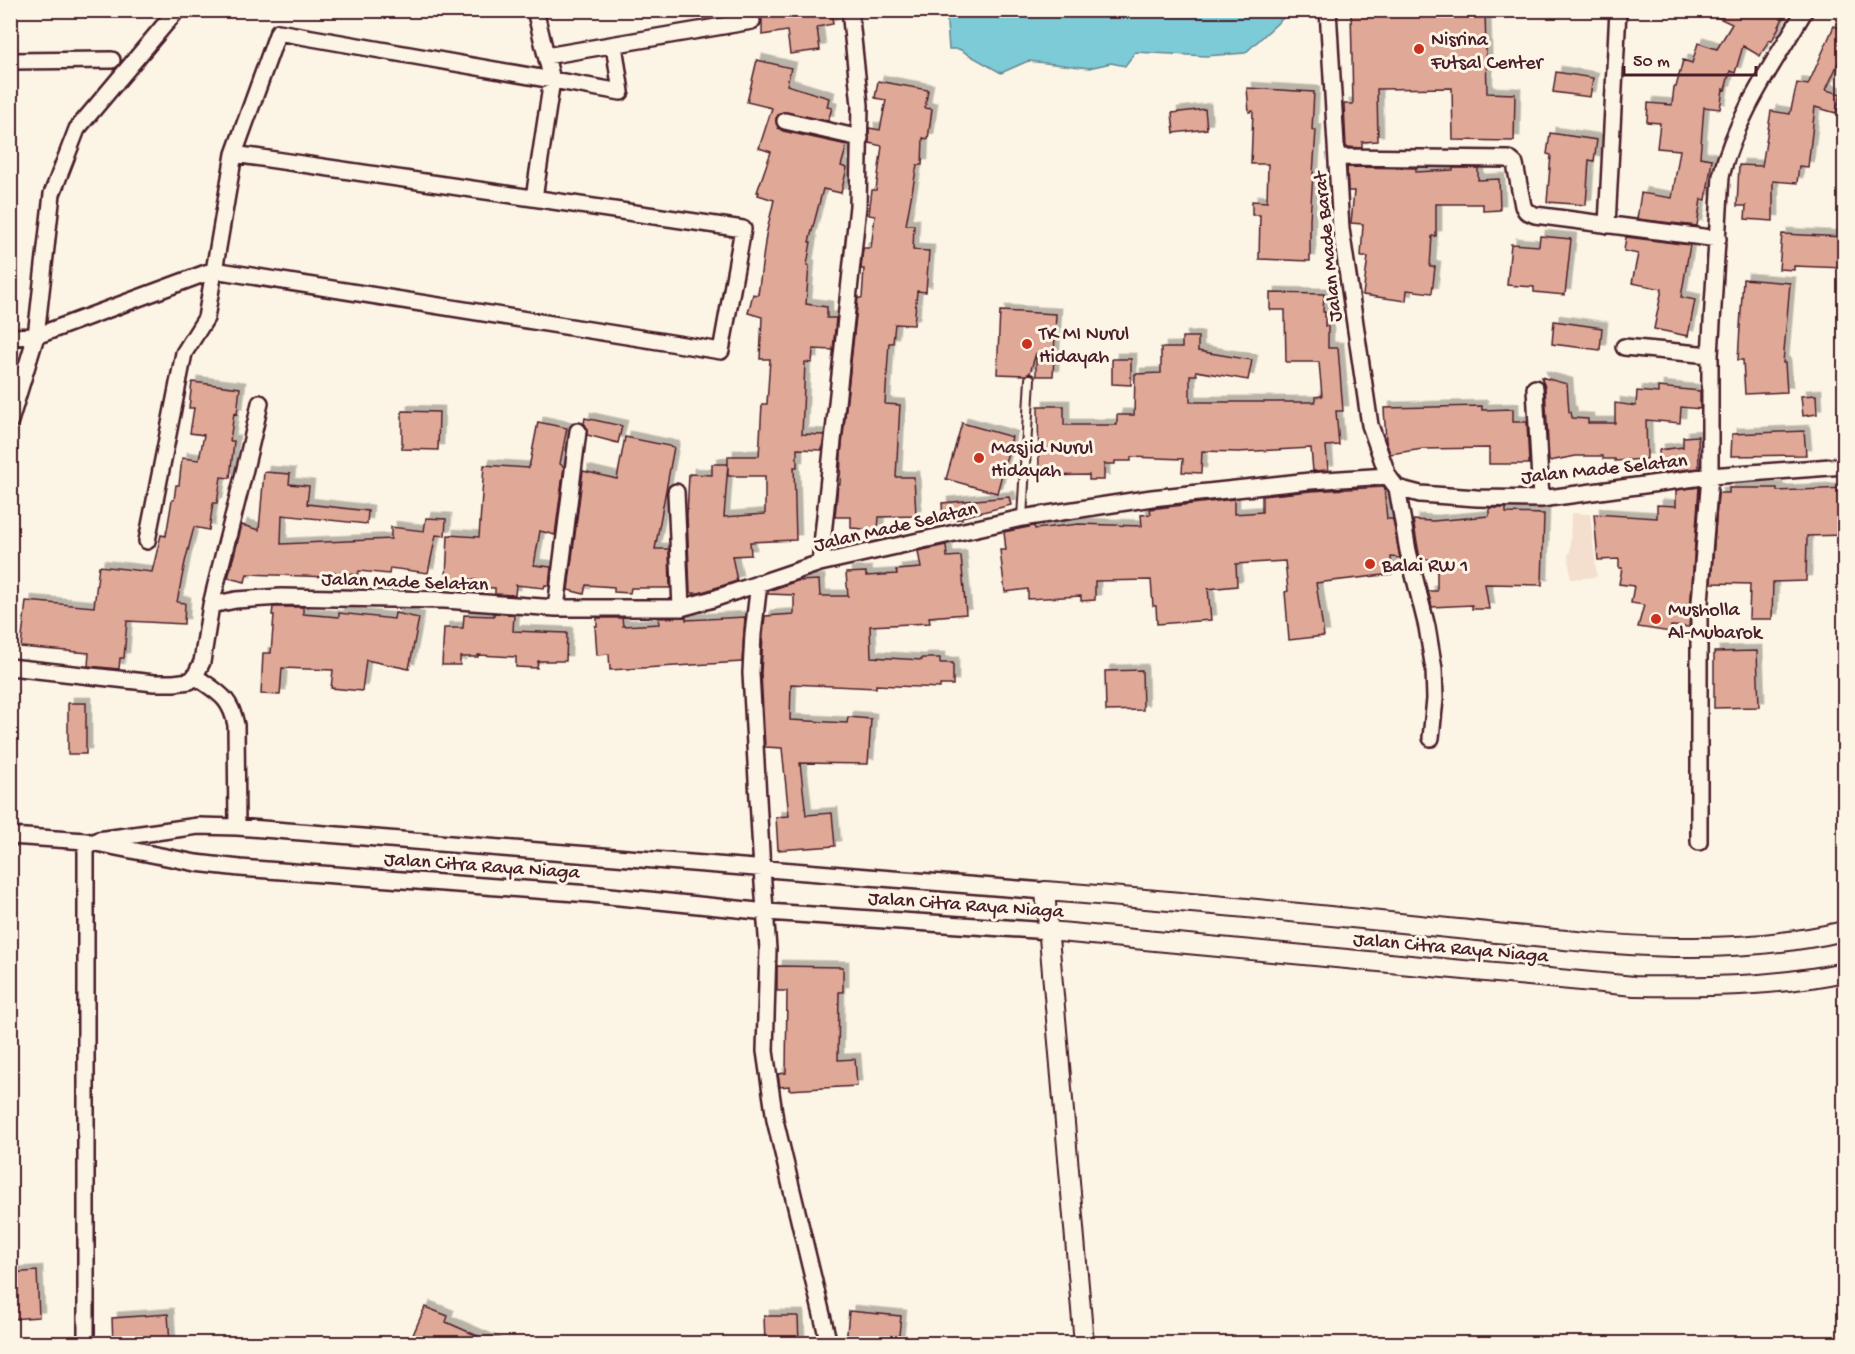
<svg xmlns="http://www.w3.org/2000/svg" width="1855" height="1354" font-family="'Gochi Hand',sans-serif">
	<defs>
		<filter id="shadow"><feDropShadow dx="5.5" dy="-5.5" stdDeviation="0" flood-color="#0004"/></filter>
	</defs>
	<rect width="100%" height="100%" fill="#fcf5e5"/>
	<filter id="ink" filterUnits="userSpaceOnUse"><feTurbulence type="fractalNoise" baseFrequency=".0167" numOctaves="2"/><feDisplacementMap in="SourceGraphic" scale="12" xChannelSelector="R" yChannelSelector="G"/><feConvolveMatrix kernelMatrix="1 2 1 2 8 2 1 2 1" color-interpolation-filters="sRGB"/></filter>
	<g filter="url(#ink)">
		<path fill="#f4dece" d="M1571,513l19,1 7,63 -26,2 -3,-24 2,-3z"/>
		<path fill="#7bcbd6" stroke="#678692" stroke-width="1.5" d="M946,11v-1l339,1 -2,7 -38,35 -39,3 -71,-4 -10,14 -14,-3 -22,5 -61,-7 -27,12 -42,-24h-10z"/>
		<path fill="#e0a997" stroke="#4a1f2b" stroke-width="1.5" filter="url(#shadow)" d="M758,10h73l2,14 -16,3 3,23 -30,4 -3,-23 -25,4v-15z
			M1351,10h134l2,83 28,1 -1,47 -61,-1 -1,-52 -75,1 1,52 -16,1v6l-16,-1 -2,-43h9z
			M1702,10h85l-15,31 -3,-1 -9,16 -17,-10 -8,27 -5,-2 -5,19 -2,-1 -3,20 -16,-2 -4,50 12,2 -6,41 -5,-1 -4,27 -60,-7 4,-26 31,5 8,-48 -23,-2 3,-25 -13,-1 1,-19 24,2 2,-18h2l7,-27 9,3 6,-20 19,6 15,-25z
			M1834,26l11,4v18l-19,42 15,4 -5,19 -21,-6 -7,60 -9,-1 -2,17 -24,-2v40l-28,-2 1,-13h-9l2,-41 23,1 9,-55 19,3 7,-31 11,2z
			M757,60l34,8 -4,17 42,13 -2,9 5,1 -4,13 -45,-9 -7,6 2,10 5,3 64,14 -6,21 6,2 -6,25 -18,-4 -14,53h2l-4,23 2,1 -3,38 21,3v11h9l-3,32 -20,-1 -1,14 -7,-1 -3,72 22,1 -2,15 -25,-1v18h-3l2,73 -46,2 1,13 -19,1 5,25 -38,12h-9l-3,-78 2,-41 23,1v-11h16l-4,53 41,-3v-38h-37v-20h31l3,-52h5l3,-45h-10l2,-42 -14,-4 5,-19 5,1 8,-60 8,-35 -16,-5 1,-3h-2l14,-40 -12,-4 13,-40 -25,-6z
			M1556,72l37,6 -3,19 -37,-5z
			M878,81l50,9 -3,18 7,1 -4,30 -5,-1 -1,27h-5l-11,60h8l-1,25 16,1 -3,41 -9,-1 -3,34 -19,-1 -2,19h-4l-4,61 15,1 -4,72h18l2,39 -37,1 -1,13 -27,-2v-11h-16l3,-33h2l1,-30 17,-156h4l2,-29h-3l2,-21h8l4,-32 -6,-1 1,-10 2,-15h4l6,-44 -13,-3v-15l11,2 6,-30 -11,-2z
			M1247,88l67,4 -2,38h4l-6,89v42l-51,-2 1,-44h-8v-14l15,1 1,-38h-17l2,-53 -4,1z
			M1205,109l2,20 -33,4 -2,-20z
			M1550,133l47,7 -3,21 -5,-1 -3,45 -39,-3 4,-47 -4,-1z
			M1347,167l69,1v4l37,-2v-2h25v12l21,-1 1,31 -17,1v-7h-47v32h-4l-2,31h5l-3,26 -25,-3 -1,11 -43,-6 5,-38h-7l2,-33 -12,-1 3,-32h-6z
			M1782,234l63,3v31l-51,-2v4l-15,-1z
			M1540,236l31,3 -6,56 -31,-3v-5l-27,-2 4,-41 28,2z
			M1626,237l64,8 -9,52 14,3 -7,36 -34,-7 8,-40 -30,-6 6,-29 -14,-3z
			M1743,279l47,4 -7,80h2l2,29 -42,2 -2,-34h-5z
			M1270,293l54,1 -1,18h2v14h3v22h10l5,63h-7l3,34 -13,1 2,24 -15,1 -2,-23 -73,4 -36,-1 -1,22 -19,-1 1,-13 -52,-2v4h-16v3h-11v16h-15v-5l-50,1 -1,-70h26v19h53v-10h17l1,-41 26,-1v-25h21v-11h16v14l54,9 -4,20 -52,-9 1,4h-7v27h125v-5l7,-1 -3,-34h-33l-1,-52h-15z
			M1000,311l56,3 -3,62h-17v-23l-6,20 -4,2 -29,-1z
			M1554,321l48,7 -2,22 -48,-6z
			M1112,359h19v26l-19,-1z
			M1541,377l26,7 2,28h2l1,6 16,1v4h27v-20l21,3 1,-15 21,2v-6l42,4v18l-19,-2 -1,16 -34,-3 1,39 -32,2v-2h-12v-3h-27l-27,5 -4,-74z
			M192,382l48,6 -3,26 -3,-1 -4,28h4l-4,37 -9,-1 -4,26h-4l-4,27 -15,-3 -9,35 -8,40 8,1 -1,21 -57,-3 -3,37h-4l-1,11 -31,-3 1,-13 -68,-6 5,-46 68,6 5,-41 53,6 9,-37 5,1 6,-36h2l2,-15h3l3,-27 17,2 5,-25 -14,-2 4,-25h-5z
			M1816,395l1,19 -14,2 -2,-20z
			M1482,406v4l31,-1v13h14l2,42h-40v-16l-66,1 -33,5 -4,-13 -2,-33z
			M402,411l37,1 -1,38 -36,-1z
			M585,418l37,8 -4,17 -31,-8v-7l-3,-5z
			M538,422l29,6 -7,36 4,3 -9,68 -15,-4 -6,34 17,2 -2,19 -4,-1 -1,3 -28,-3 -1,10 -20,-1v-6l-20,-1 1,-7 -30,-2 2,-43 31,2 5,-72 45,3z
			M962,423l50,14 -15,56 -51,-14z
			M1804,431l2,24 -75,1 1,-22z
			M1698,436l1,32 -39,5 -1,-23 24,-3v-10z
			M625,437l49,10 -19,102h14l1,39h-39l-1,5 -16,-1v-5l-28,-2 -2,9 -16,-4 15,-119 34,8z
			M264,472l26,2 -1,10 20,2 -2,18 61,7 -1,13 -85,-9 -1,29 110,-5v-12l33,4 2,-13 20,1 -1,17 -9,-1 -8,38 -38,-5 -1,6 -30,-3 -1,4 -27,-3 -1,5 -83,-3 -2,8 -17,-4 14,-53 17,5z
			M1384,487l3,32h6l7,39 -9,-1 1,17 -76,9 8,53 -35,4 -4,-48 3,-1 -3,-30 -49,3 1,22 -29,3 3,31 -54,4 -1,-18h-3l-2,-26 -56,1v19l-14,1v-5l-53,3v-10l-23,3 -5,-42h6l-2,-18 30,-6 1,3 44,-5 63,2 -1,-11 10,-1 -1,-5 84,-10v15l28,-2v-16l49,-5z
			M1699,487l-10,140 -18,-1 -1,6 -32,-5 6,-22 -13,-2 3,-17 -15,-2 3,-16h-3v-9l-21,1 -4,-46 63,4v-13l19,1v-16z
			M1729,488h48v3l68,-3v47l-38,1 -1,45 -33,1 -1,37h-23l1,-35 -39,-1 7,-90h11z
			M1009,497l2,8 -49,12v2l-19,1 -1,-17z
			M1489,508h17v5l38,1 -2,71 -57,-1 4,25h-17v-4l-40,2 -4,-16h9v-31l-17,-1 -7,-39 20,1 56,-5z
			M946,545l1,12 14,-1 5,58 -37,3 1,6 -60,3 1,31 51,3v-2h18v5h13v22h-13v3l-64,-3v3l-85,-4 -1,36 57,3 1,-6 23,2 -3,45 -68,-1 6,52 26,-2 3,33 -57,4 -2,-33 13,-1 -7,-68 -17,-1 -4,-74 2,-38 2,-19 29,-2v-19l-26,-1v-3l29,-10 22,-1 1,16h28l-2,-23 20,-1v4l31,-2 -1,-4 25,-2 -3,-17z
			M273,607h30v7l36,3v-4l55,6 1,-6 24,5 -10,51 -43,-9 -4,31 -31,-3 2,-18 -51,-2 -2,27 -19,-1 2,-41h8l3,-38h-2z
			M494,613l20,2 -1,16 54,2 -1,28h-28l-1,7 -21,-1v-10l-38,-2v2h-18v8h-18l2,-37h19l1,-13 30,1z
			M686,617v3l59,-3 -3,45 -132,8 -1,-16 -12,1 -2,-29h2v-8h25l1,8 36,-2 -1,-6z
			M1757,651l2,56 -45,1v-56z
			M1142,670l1,40 -37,1 -1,-40z
			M68,703h18v51h-18z
			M777,966l66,1v25h-4l-1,68 17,-1 2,27 -68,4v-4l-9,1 -2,-13 8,-1 1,-82h-10z
			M37,1271l2,46 -29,2v-46z
			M425,1307l23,9 -2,6 50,22h-87z
			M849,1311l52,5 -3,28h-52z
			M168,1314l2,30h-57l-1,-26z
			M764,1316h34l1,28h-34z"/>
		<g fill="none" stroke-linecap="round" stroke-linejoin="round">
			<g stroke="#4a1f2b" stroke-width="12">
				<path id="service" d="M1022,518l8,-139"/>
			</g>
			<g stroke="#4a1f2b" stroke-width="20">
				<path id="minor" d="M1328,10l13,219 29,196 18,51
					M546,56l206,-35
					M10,61l102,-1
					M785,121l75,17
					M1337,157l172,2 6,5 8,42 3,5 9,4 183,24
					M534,198l18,-118 -17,-70
					M1607,225l11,-215
					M10,337l26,-1 178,-66 507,81 22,-122 -509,-75
					M1624,347l86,8
					M1535,388l6,111
					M10,421l26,-85 16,-142 25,-65 100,-119
					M1397,488l11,63 19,76 7,42 1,30 -4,39
					M676,492l5,116
					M147,541l37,-188 22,-35 28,-164 44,-122 343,60 -7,-47
					M820,563l38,-357 2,-101 -10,-95
					M759,583l-6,51 -2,39 11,197 6,79 -3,102 10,69 54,224
					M211,605c16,-67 35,-134 49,-202
					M556,608l22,-177
					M10,667l144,16h20l16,-2 5,-5 7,-14 9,-57 25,-5 45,-3 164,3 111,8h125l32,-9 107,-36 202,-45 130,-20 158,-17 78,-5 9,12 23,6 57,4 64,1 169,-23 134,-10
					M195,676c23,17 35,20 41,49l1,102
					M10,836l76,5 110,22 44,5 350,26 177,18 282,19
					M98,840l100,-14 39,1c270,20 539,44 808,64
					M86,841v503
					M1699,842v-227l11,-139v-121l11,-179c15,-60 53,-113 84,-166"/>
			</g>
			<g stroke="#4a1f2b" stroke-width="22">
				<path id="tertiary" d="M1049,931l585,55c71,1 141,1 210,-14
					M1084,1344l-39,-453c135,10 269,23 403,37 133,13 264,34 396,3"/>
			</g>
			<use href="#service" stroke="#fcf5e5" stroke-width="8"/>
			<use href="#minor" stroke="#fcf5e5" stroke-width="15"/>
			<use href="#tertiary" stroke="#fcf5e5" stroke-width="18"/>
		</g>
	</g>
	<g fill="#c8321e" stroke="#fcf5e5" stroke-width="2">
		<circle cx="1419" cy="49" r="6"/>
		<circle cx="1027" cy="344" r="6"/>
		<circle cx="979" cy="458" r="6"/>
		<circle cx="1370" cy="564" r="6"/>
		<circle cx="1656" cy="619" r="6"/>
	</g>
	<g text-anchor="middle" stroke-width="6" stroke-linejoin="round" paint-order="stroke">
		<g font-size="20" fill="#4a1f2b" stroke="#fcf5e5" text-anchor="start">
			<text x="1431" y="45">Nisrina<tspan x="1431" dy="23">Futsal Center</tspan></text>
			<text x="1039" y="339">TK MI Nurul<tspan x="1039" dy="23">Hidayah</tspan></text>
			<text x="991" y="453">Masjid Nurul<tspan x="991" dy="23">Hidayah</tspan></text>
			<text x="1382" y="571">Balai RW 1</text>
			<text x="1668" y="615">Musholla<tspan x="1668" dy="23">Al-Mubarok</tspan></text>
		</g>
		<g font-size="20" fill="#4a1f2b" stroke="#fcf5e5">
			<text transform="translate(1326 247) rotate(-96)" y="7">Jalan Made Barat</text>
			<text transform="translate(1604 467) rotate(-6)" y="7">Jalan Made Selatan</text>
			<text transform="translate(895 525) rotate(-13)" y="7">Jalan Made Selatan</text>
			<text transform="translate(405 580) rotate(2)" y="7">Jalan Made Selatan</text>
			<text transform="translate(482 864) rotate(4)" y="7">Jalan Citra Raya Niaga</text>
			<text transform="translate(966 903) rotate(4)" y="7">Jalan Citra Raya Niaga</text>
			<text transform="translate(1451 946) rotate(5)" y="7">Jalan Citra Raya Niaga</text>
		</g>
	</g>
	<rect width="1855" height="1354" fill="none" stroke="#fcf5e5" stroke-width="36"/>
	<rect x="18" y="18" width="1819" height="1318" fill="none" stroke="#4a1f2b" stroke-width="2" filter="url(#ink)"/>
	<path d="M1624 66v9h132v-9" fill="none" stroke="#4a1f2b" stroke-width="3"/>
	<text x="1633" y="66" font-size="18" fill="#4a1f2b" stroke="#fcf5e5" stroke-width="4.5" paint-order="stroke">50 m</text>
</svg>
